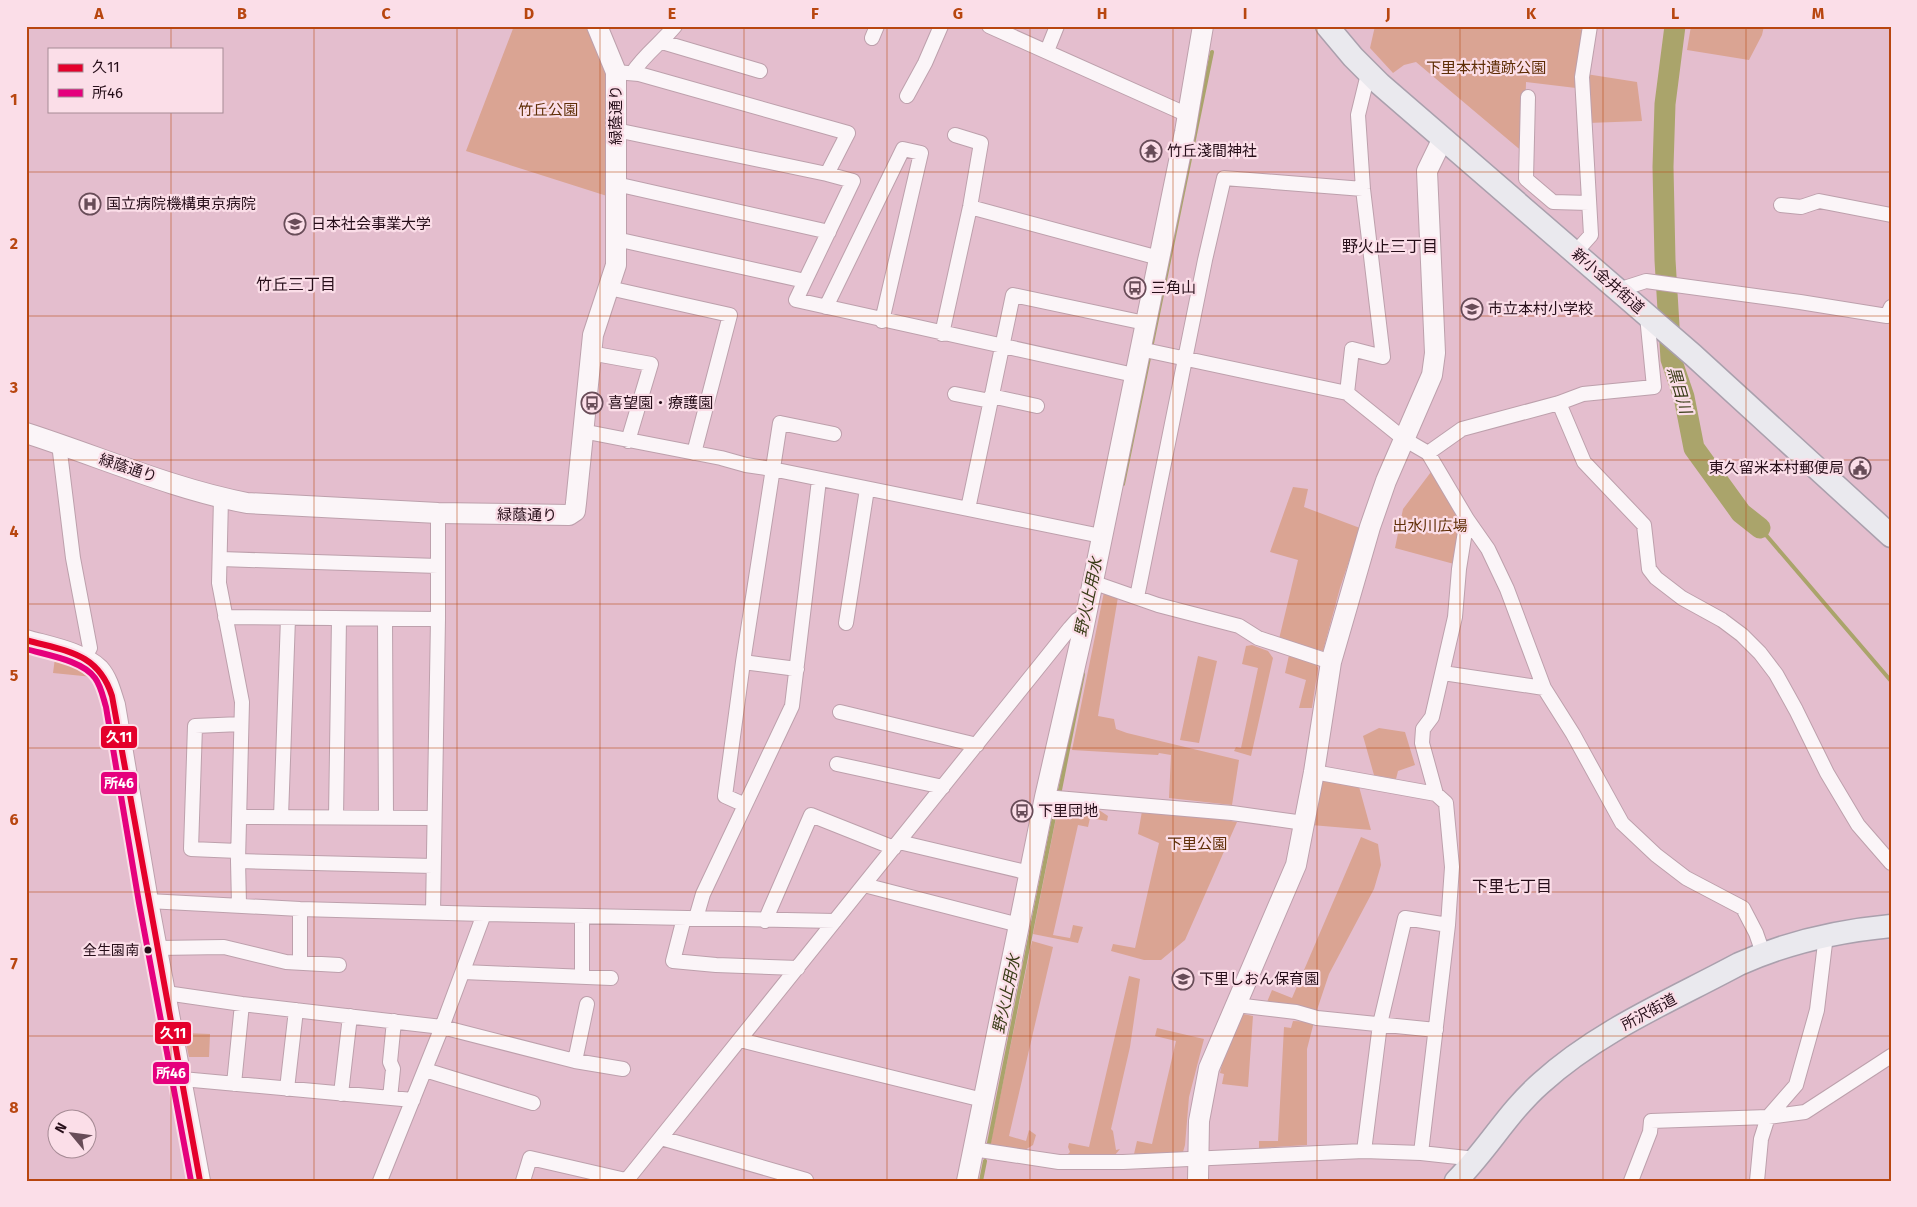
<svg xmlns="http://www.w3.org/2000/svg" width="1917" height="1207" font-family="'Fira Sans','Noto Sans JP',sans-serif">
	<rect width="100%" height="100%" fill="#e4bece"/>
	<path fill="#daa493" d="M514,26h75l21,49 -3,121 -141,-45z
		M1375,26h183l27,4 -9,58 -50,-6 -2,71 -108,-91 -12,3 -11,8 -23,-25z
		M1691,26h73l-2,9 -13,25 -62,-10z
		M1586,74l51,8 5,39 -54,2z
		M1434,468l28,54 -8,42 -59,-16 8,-39z
		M1293,487l15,2 -4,18 56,21 -20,60 -17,63 -44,-12 19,-79 -28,-8z
		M1104,592l14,5 -20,119 16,3 2,10 11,4 112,27 -7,45 -63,-7 2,-43 -12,-2 -1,2 -86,-5z
		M1252,645l16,6 5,7 -22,98 -17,-5 2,-4 5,1 17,-80 -16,-4 4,-18z
		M1289,655l26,9 3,4 -6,40h-13l7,-28 -21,-7z
		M1198,656l19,5 -18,82 -19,-3z
		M55,658l14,5 24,14 -40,-4z
		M1379,728l26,4 10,33 -17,6 -2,8 -22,-4 -11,-39z
		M1324,779l34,4 13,47 -60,-5 7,-40z
		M1058,808l41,2 9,6 -1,5 -17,-3 -2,9 -10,-2 -25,110 17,3 3,-13 10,2 -5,16 -45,-9z
		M1142,811l59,5 36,6 -52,118 -24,20h-17l-33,-9 2,-7 22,4 24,-105 -21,-9z
		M1361,837l17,7 3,21 -7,24 -45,85 -13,39 -49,-11 5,-12 20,8z
		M1032,941l21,6 -44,189 17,5 3,-11 7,5 -3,10 -8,5 -35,-4z
		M1129,976l11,3 -10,68 -19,82 2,2 3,19 4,-1 -5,6h-48l3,-3 -2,-5 1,-4 20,4z
		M1243,1014l10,2 -5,71 -26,-3 2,-10 -4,-1 3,-14z
		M1293,1021l21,1 -7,27v96l-48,3v-7h19l6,-114 7,1z
		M1157,1028l47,11 -15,58 -4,48 -2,7 -49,2 3,-13 15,3 24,-103 -21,-5z
		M184,1033l26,1 -1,23h-20z"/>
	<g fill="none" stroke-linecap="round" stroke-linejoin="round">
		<path stroke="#aaa46b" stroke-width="4" d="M1123,484l89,-432
			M1760,528l131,153
			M1059,795l24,-121
			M988,1148l69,-346
			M981,1181l4,-20"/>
		<path stroke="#aaa46b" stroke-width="21" d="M1675,26l-10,78 -2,63 2,93 6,99 13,38 10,51 47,65 19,15"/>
		<g stroke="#bda0ac" stroke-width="16">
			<path id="street" d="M989,26l199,89
				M872,38l5,-12
				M662,42l98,29
				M1047,51l10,-25
				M616,72l23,2 209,59 -21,41
				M633,72c11,-17 29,-30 42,-46
				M907,96l18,-33 16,-37
				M1528,97l-2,82 27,23 36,1
				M616,130l211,44 26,7 -48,100
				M616,184l213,48
				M1781,205l20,2 18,-6 72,14
				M970,207l189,51
				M616,239l189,42 -9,19 338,75
				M1575,253l16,-18 -9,-158 8,-51
				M609,288l121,27 -36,138
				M1618,290l28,-9 154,21 87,14 4,-9
				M826,307l77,-158 18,4 -39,168
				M942,334l28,-127 11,-64 -26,-8
				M1140,349l207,44 57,46 24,14 34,-24 97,-26 24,-9 71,-7 -7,-71
				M590,353l61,11 -23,77
				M1347,393l5,-44 31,8 -20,-168 -5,-74 10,-41
				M955,394l35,7
				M991,396l46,10
				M1559,403l25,59 60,63 5,44 7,9 26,20 40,22 20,15 18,18 16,21 20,36 31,63 31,52 33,38
				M582,431l139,27 25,7 26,4 329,67
				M59,444l14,114 17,90 -6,11
				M1428,453l39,66 21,30 19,40 37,99 29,46 49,89 34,32 30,23 57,30 13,25 7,20
				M221,498l-2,85 23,119 -4,159 1,43
				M968,509l45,-214 132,28
				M221,559l217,7
				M1092,582l66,23 81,21 19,12 73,24
				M1137,597l68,-337 19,-82 139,11
				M225,617l213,2
				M385,619l1,199
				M846,623l21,-134
				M743,662l54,7
				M1443,673l101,15
				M840,712l137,33
				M837,764l106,23
				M1314,772l122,22 10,9 6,64 -4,58 -27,228
				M1436,794l-14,-51 1,-14 9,-12 23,-100 4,-48 8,-50
				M1045,797l187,16 72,10
				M745,805l-20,-9 18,-134 37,-239 54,11
				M239,817l195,1
				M281,817l7,-199
				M336,817l3,-198
				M899,842l131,31
				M238,851l-47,-2 4,-123 46,-2
				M238,861l195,5
				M864,885l155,40
				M148,901l152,8 184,5 351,7
				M433,912l5,-293v-106
				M684,918l-11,43 43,4 82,3
				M696,918l7,-24 89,-188 27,-226
				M765,921l46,-106 83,33
				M158,948l66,-1 62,15 53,3
				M300,963v-54
				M463,972l148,6
				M582,977v-60
				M166,993l76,11 200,23 133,34 48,8
				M1236,1005l60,7 21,6 119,12
				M740,1040l243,60
				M575,1061l12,-57
				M425,1070l108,33
				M182,1079l231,21
				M234,1084l8,-80
				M287,1089l9,-79
				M341,1094l9,-78
				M390,1098l3,-29 -3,-7 4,-41
				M661,1138l145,42
				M973,1149l86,13h64l241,-11 57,2 55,6
				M1364,1151l16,-127 25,-106 43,7
				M380,1181l62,-154 42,-113
				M523,1181l7,-23 100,23
				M626,1181l444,-553 7,-8 9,-5
				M1631,1181l19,-49 1,-11 117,-4 37,-5 86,-56
				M1757,1181l4,-42 7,-22 28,-32 21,-75 9,-75"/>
		</g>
		<g stroke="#bda0ac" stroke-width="22">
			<path id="secondary" d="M26,433c72,23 147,56 221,70l191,10 131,2 6,-4 1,-8 17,-168 23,-70v-193l-19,-46
				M26,640c24,7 55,12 73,29 9,10 12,24 16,36l33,196 52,280
				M967,1181l78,-384 37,-162 103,-503 18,-106
				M1198,1181l1,-60 10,-53 87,-203 18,-93 17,-110 39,-135 16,-46 46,-106 3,-22 -8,-182 16,-33"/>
		</g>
		<g stroke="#aaa0ad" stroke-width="25">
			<path id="primary" d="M1327,26l26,31 27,27 313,271 198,181
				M1456,1181c31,-31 52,-69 85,-98 57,-52 131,-83 198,-119 49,-22 99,-33 152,-38"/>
		</g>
		<use href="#street" stroke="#fbf5f8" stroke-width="14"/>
		<use href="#secondary" stroke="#fbf5f8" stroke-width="20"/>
		<use href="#primary" stroke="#eae9ee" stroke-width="22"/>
		<g stroke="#fbdee8" stroke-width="10">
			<path id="bus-1" d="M26,640c39,11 72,12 86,56l88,485"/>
		</g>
		<g stroke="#fbdee8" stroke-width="10">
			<path id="bus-2" d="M26,649c20,6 56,11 69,29 6,8 8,19 11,29l33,196 52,278"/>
		</g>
		<use href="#bus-1" stroke="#e4002b" stroke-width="6"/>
		<use href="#bus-2" stroke="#e5007d" stroke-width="6"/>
	</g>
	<path fill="none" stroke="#b8460f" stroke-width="1" stroke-opacity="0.55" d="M171,26v23M314,26v1155M457,26v1155M600,26v1155M744,26v1155M887,26v1155M1030,26v1155M1173,26v1155M1317,26v1155M1460,26v1155M1603,26v1155M1746,26v1155M171,111v1070M26,172h1865M26,316h1865M26,460h1865M26,604h1865M26,748h1865M26,892h1865M26,1036h1865"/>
	<defs>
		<g id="temple-ring" transform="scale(1.125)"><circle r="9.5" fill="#fbdee8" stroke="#684c58" stroke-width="1.5"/><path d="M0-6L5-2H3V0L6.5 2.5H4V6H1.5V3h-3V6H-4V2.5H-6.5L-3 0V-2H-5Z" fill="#684c58"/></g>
		<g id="hospital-ring" transform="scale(1.125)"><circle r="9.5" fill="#fbdee8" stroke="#684c58" stroke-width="1.5"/><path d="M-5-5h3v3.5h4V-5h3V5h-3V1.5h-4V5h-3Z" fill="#684c58"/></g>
		<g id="university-ring" transform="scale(1.125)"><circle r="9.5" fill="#fbdee8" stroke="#684c58" stroke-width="1.5"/><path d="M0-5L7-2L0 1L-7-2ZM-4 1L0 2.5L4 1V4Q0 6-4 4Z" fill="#684c58"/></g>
		<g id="bus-ring" transform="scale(1.125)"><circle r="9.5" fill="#fbdee8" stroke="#684c58" stroke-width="1.5"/><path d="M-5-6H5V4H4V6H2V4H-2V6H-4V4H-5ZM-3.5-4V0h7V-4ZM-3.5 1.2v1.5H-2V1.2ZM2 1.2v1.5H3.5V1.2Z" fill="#684c58"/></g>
		<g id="school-ring" transform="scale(1.125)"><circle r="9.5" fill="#fbdee8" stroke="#684c58" stroke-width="1.5"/><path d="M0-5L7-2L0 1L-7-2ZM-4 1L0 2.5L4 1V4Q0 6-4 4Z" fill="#684c58"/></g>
		<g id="civic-ring" transform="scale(1.125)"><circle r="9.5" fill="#fbdee8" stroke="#684c58" stroke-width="1.5"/><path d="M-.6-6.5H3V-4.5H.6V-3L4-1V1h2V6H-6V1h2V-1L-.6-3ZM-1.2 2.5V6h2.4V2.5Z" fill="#684c58"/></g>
	</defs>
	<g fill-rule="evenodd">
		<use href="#temple-ring" x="1151" y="151"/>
		<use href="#hospital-ring" x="90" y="204"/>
		<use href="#university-ring" x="295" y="224"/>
		<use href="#bus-ring" x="1135" y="288"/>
		<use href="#school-ring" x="1472" y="309"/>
		<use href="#bus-ring" x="592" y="403"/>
		<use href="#civic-ring" x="1860" y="468"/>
		<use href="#bus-ring" x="1022" y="811"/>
		<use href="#school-ring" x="1183" y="979"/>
	</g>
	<circle fill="#260e19" stroke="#fbdee8" stroke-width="2" cx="148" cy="950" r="4.5"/>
	<g text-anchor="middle" stroke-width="4.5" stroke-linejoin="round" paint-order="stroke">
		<g font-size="14" fill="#260e19" stroke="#fbdee8" text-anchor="end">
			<text x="139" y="955">全生園南</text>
		</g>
		<g font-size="15" fill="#5f2e06" stroke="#fbdee8">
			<text x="1486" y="73">下里本村遺跡公園</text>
			<text x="548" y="115">竹丘公園</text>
			<text x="1430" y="531">出水川広場</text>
			<text x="1197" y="849">下里公園</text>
		</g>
		<g font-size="15" fill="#260e19" stroke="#fbdee8">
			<text transform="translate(616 115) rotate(-90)" y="5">緑蔭通り</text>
			<text transform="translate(1608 281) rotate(41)" y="5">新小金井街道</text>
			<text transform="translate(128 468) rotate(18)" y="5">緑蔭通り</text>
			<text transform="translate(527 515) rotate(1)" y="5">緑蔭通り</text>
			<text transform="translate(1649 1012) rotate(-28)" y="5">所沢街道</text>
		</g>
		<g font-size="15" fill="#260e19" stroke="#fbdee8" text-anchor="start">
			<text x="1167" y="156">竹丘淺間神社</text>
			<text x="106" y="209">国立病院機構東京病院</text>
			<text x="311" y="229">日本社会事業大学</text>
			<text x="1151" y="293">三角山</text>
			<text x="1488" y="314">市立本村小学校</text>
			<text x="608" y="408">喜望園・療護園</text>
			<text x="1844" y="473" text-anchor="end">東久留米本村郵便局</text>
			<text x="1038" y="816">下里団地</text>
			<text x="1199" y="984">下里しおん保育園</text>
		</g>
		<g font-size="16" fill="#260e19" stroke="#fbdee8">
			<text x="1390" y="252">野火止三丁目</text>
			<text x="296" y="290">竹丘三丁目</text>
			<text x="1512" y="892">下里七丁目</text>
		</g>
		<g font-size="16" font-style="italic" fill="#383b16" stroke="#fbdee8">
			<text transform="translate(1680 390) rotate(74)" y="6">黒目川</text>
			<text transform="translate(1088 597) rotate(-78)" y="6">野火止用水</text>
			<text transform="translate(1006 994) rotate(-78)" y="6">野火止用水</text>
		</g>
	</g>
	<g stroke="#fbdee8" stroke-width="2">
		<rect x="100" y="725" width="38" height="24" rx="5" fill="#e4002b"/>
		<rect x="100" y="771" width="38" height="24" rx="5" fill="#e5007d"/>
		<rect x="154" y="1021" width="38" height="24" rx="5" fill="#e4002b"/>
		<rect x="152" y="1061" width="38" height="24" rx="5" fill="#e5007d"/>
	</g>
	<g font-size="14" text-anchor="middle" font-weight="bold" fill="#fff">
		<text x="119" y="742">久11</text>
		<text x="119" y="788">所46</text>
		<text x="173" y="1038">久11</text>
		<text x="171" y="1078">所46</text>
	</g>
	<rect width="1917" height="1207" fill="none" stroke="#fbdee8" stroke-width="55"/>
	<rect x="48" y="48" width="175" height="65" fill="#fbdee8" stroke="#a68b95"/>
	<rect x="58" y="64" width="25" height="8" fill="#e4002b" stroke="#a68b95"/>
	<text x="92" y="72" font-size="15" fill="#260e19">久11</text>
	<rect x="58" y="89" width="25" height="8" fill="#e5007d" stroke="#a68b95"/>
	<text x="92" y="98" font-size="15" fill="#260e19">所46</text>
	<g transform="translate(72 1134) rotate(299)"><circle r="24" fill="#fbdee8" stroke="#a68b95"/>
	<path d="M0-4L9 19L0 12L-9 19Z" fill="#684c58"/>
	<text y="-8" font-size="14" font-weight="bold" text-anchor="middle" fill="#260e19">N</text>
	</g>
	<rect x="28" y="28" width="1862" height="1152" fill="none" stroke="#b8460f" stroke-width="2"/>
	<g font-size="16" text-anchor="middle" font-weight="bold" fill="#b8460f">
		<text x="99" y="19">A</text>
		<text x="242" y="19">B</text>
		<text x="386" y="19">C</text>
		<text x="529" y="19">D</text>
		<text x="672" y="19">E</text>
		<text x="815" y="19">F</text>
		<text x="958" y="19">G</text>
		<text x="1102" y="19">H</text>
		<text x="1245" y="19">I</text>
		<text x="1388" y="19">J</text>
		<text x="1531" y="19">K</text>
		<text x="1675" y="19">L</text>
		<text x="1818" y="19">M</text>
		<text x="14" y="105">1</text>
		<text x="14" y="249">2</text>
		<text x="14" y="393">3</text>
		<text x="14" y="537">4</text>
		<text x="14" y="681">5</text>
		<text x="14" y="825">6</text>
		<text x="14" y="969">7</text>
		<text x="14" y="1113">8</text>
	</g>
</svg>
